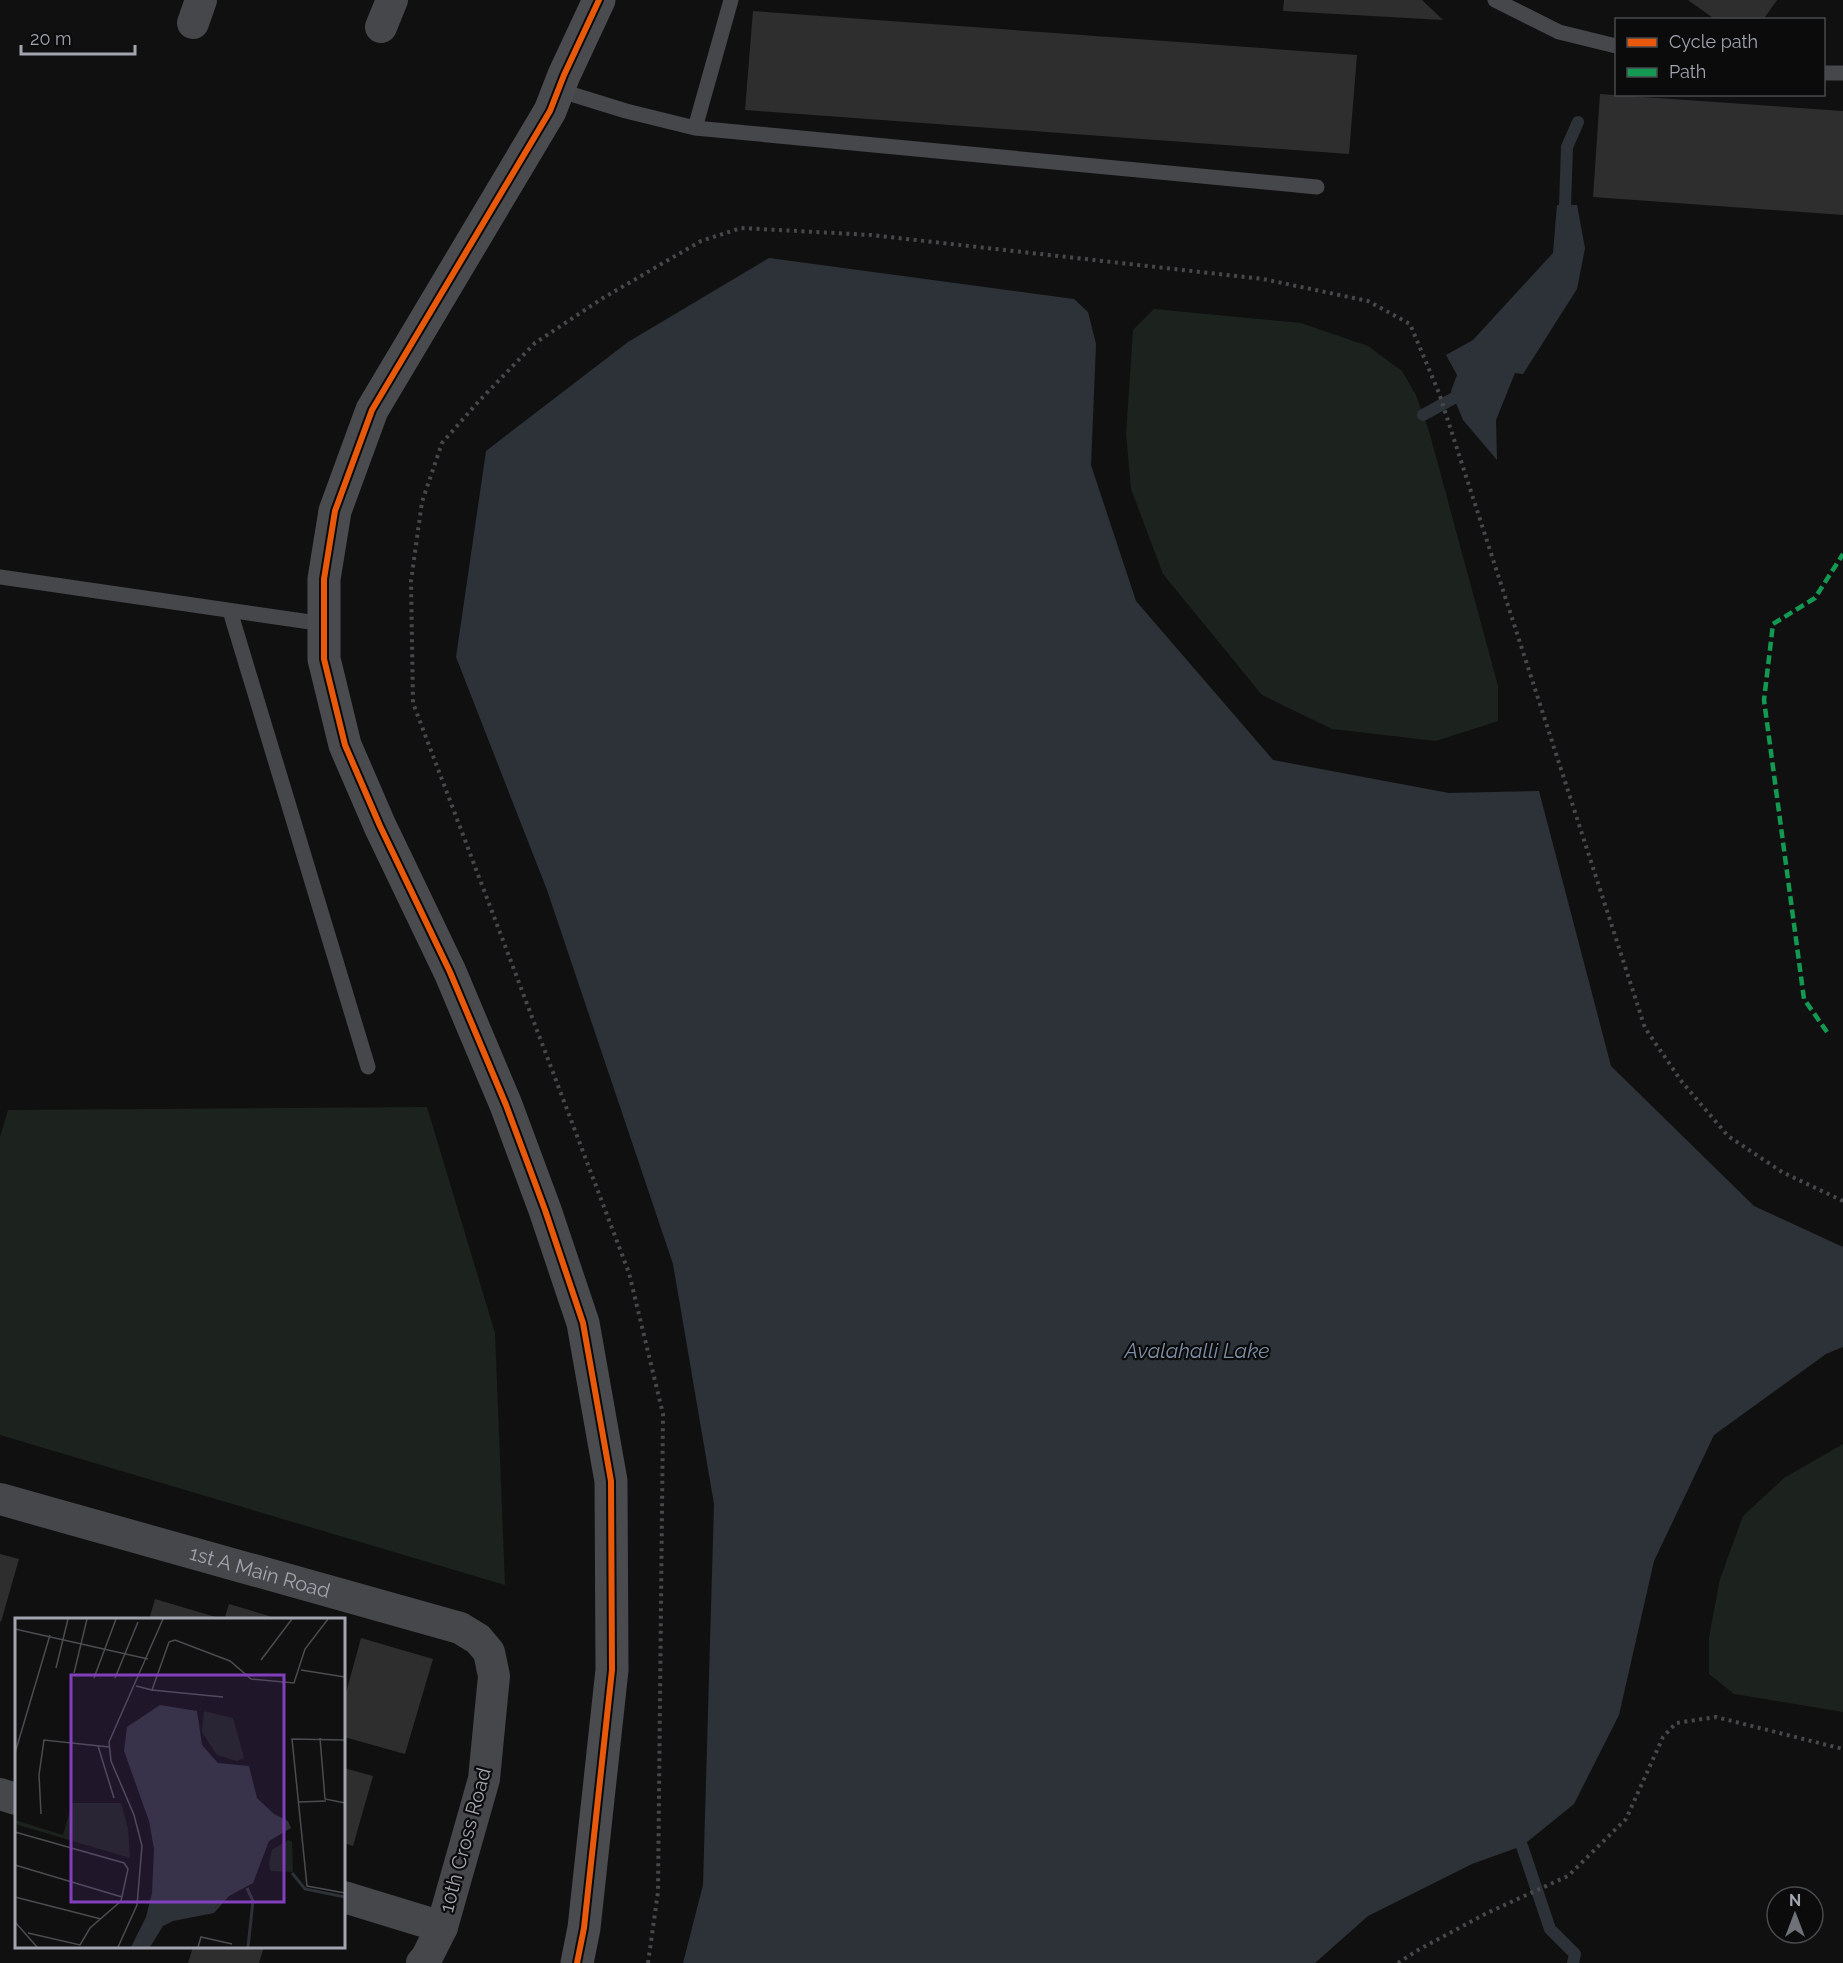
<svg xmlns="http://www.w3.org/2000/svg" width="1843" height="1963" font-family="Raleway,sans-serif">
	<rect width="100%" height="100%" fill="#101011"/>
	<path fill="#1c221e" d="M1154,309l147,14 67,23 34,25 14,24 13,36 69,255v35l-62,20 -104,-12 -70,-34 -99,-121 -32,-85 -5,-55 7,-104z
		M427,1107l68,226 10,252 -505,-150v-298l8,-27z
		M1843,1444v268l-109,-18 -25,-20v-37l11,-58 23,-63 41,-38z"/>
	<path fill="#2c3237" d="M1557,205h20l8,43 -8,41 -54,85 -8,-1 -19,47 1,40 -34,-40 -12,-29 6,-16 -11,-20 27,-15 80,-87z
		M769,258l305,41 14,13 8,32 -5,121 45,136 137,159 176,33 90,-2 72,275 143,140 89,41v100l-17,7 -112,81 -60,126 -35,154 -45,89 -52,42 -50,18 -104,52 -53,47h-632l20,-78 11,-381 -41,-240 -126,-374 -91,-233 30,-206 142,-109z"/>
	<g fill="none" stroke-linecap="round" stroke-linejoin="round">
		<path stroke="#2c3237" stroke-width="12" d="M1569,220l-4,-14 2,-59 11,-25
			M1423,415l31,-17 10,-10
			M1522,1846l28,83 25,25 -2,9"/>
	</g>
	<path fill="#2e2e2f" d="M1284,0h138l21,20 -160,-9z
		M1688,0h89l-14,20h-47z
		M753,11l604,44 -8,99 -604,-44z
		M1600,94l243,17v104l-250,-18z
		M0,1554l19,5 -18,63 -1,-1z
		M155,1599l64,19 -1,2h-69z
		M229,1604l50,15v1h-55z
		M361,1638l72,21 -28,95 -61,-17v-37z
		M344,1768l29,8 -20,70 -9,-3z
		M193,1947h71l-5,16h-71z"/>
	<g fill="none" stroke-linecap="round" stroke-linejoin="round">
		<path stroke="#48484b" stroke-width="4" stroke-dasharray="3 4.5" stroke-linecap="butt" d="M648,1963l10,-71 5,-478 -34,-141 -216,-570 -2,-122 11,-79 20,-59 37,-42 56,-58 68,-45 98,-57 40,-13 130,7 392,44 105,22 42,23 29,69 206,635 37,54 46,54 54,36 61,29
			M1398,1963l20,-13 69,-37 81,-37 58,-57 37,-82 13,-14 40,-6 127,32"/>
		<path stroke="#46474a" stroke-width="15" d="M1495,0l64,32 57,14
			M1824,73h19
			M558,90l68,21 69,17 36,-128
			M695,128l622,59
			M0,577l324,47
			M230,611l138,456"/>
		<g stroke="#46474a" stroke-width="32">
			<path d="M193,23l8,-23"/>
			<path d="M381,27l11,-27"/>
			<path id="s1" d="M0,1499l460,129 18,11 11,13 5,24 -10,103 -42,148 -15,30 -5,6"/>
			<path d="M0,1794l16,5"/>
			<path d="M344,1897l98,30"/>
		</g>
		<path stroke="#4a4b4e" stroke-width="33" d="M577,1963l7,-35 28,-258 -1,-189 -28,-158 -38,-113 -39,-105 -56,-133 -70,-146 -35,-81 -21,-86v-80l11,-68 37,-101 178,-299 14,-36 35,-75"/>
		<path stroke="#139951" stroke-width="4.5" stroke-dasharray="9 4.5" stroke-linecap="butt" d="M1827,1032l-23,-33 -40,-299 9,-76 42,-26 28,-44"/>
		<g stroke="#0b0b0c" stroke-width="10">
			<path id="cycleway" d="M577,1963l7,-35 28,-258 -1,-189 -28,-158 -38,-113 -39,-105 -56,-133 -70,-146 -35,-81 -21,-86v-80l11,-68 37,-101 178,-299 14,-36 35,-75"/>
		</g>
		<use href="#cycleway" stroke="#e8590c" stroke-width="6"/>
	</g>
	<g text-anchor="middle" stroke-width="4.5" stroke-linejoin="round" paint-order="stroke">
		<g font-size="20" fill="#a2a5b0" stroke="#0b0b0c">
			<text dy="7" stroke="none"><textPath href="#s1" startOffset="270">1st A Main Road</textPath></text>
			<text transform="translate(465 1840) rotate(-75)" y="7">10th Cross Road</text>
		</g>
		<g font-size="21" font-style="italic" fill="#7d8fa7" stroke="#0b0b0c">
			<text x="1197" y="1358">Avalahalli Lake</text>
		</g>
	</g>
	<g transform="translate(15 1618)">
		<rect width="330" height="330" fill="#101011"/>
		<path d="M189,93l29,7 11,40 -7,3 -20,-6 -15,-23zM57,185h49l7,26 2,29 -115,-34v-4l48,15zM273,222l4,2 1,30 -22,-1 -2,-7 3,-14z" fill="#1c221e"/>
		<path d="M145,87l37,6 5,34 16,18 31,3 8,32 17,16 14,7 3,7 -22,13 -16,42 -24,13 -15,17 -41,8 -10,5 -13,21h-19l15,-30 6,-24 2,-44 -5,-28 -25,-70 3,-24z" fill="#2c3237"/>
		<path fill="none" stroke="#2c3237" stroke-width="3" d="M277,255l13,16 40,8M232,270l6,13 -5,46"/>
		<path fill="none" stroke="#4a4c51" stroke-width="1.5" d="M0,11l133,30M246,42l31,-41M41,50l12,-49M286,52l44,7M59,55l13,-54M79,60l22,-59M100,60l23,-56M121,68l16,4 17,-48 6,-2 55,21 21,18 43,4 11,-34 23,-30M137,72l71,7M305,120l5,61 20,4M330,122l-53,-1 15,147 38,7M83,128l16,52M0,135l35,-118M284,184l27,-1M26,196l-2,-39 5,-35 65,7M0,214l109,31 4,6 -7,32 -31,27 -10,17 -52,-12M0,247l107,32M0,279l86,22M0,304l22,25M103,329l19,-42 5,-59 -8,-31 -23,-54 -2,-19 54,-123M183,329l3,-10 31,7"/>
		<path fill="#813ebd" fill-opacity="0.15" stroke="#813ebd" stroke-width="3" d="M56,57h213v227h-213z"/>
		<rect width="330" height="330" fill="none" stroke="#a2a5b0" stroke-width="3"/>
	</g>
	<rect x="1615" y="18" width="210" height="78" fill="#0b0b0c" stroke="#47494e" stroke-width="1.5"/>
	<rect x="1627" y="38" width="30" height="9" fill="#e8590c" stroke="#47494e" stroke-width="1.5"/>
	<text x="1669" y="48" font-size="18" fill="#a2a5b0">Cycle path</text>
	<rect x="1627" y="68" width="30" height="9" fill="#139951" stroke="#47494e" stroke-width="1.5"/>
	<text x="1669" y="78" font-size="18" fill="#a2a5b0">Path</text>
	<g transform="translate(1795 1915)"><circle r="28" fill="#0b0b0c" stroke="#47494e" stroke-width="1.5"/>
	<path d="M0-4.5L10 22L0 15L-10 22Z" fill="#6f7178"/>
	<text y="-9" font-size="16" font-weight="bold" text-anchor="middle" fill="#a2a5b0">N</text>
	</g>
	<path d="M21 45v9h114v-9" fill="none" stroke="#a2a5b0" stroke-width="3"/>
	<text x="30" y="45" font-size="18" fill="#a2a5b0" stroke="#0b0b0c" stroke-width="4.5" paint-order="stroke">20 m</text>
</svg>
